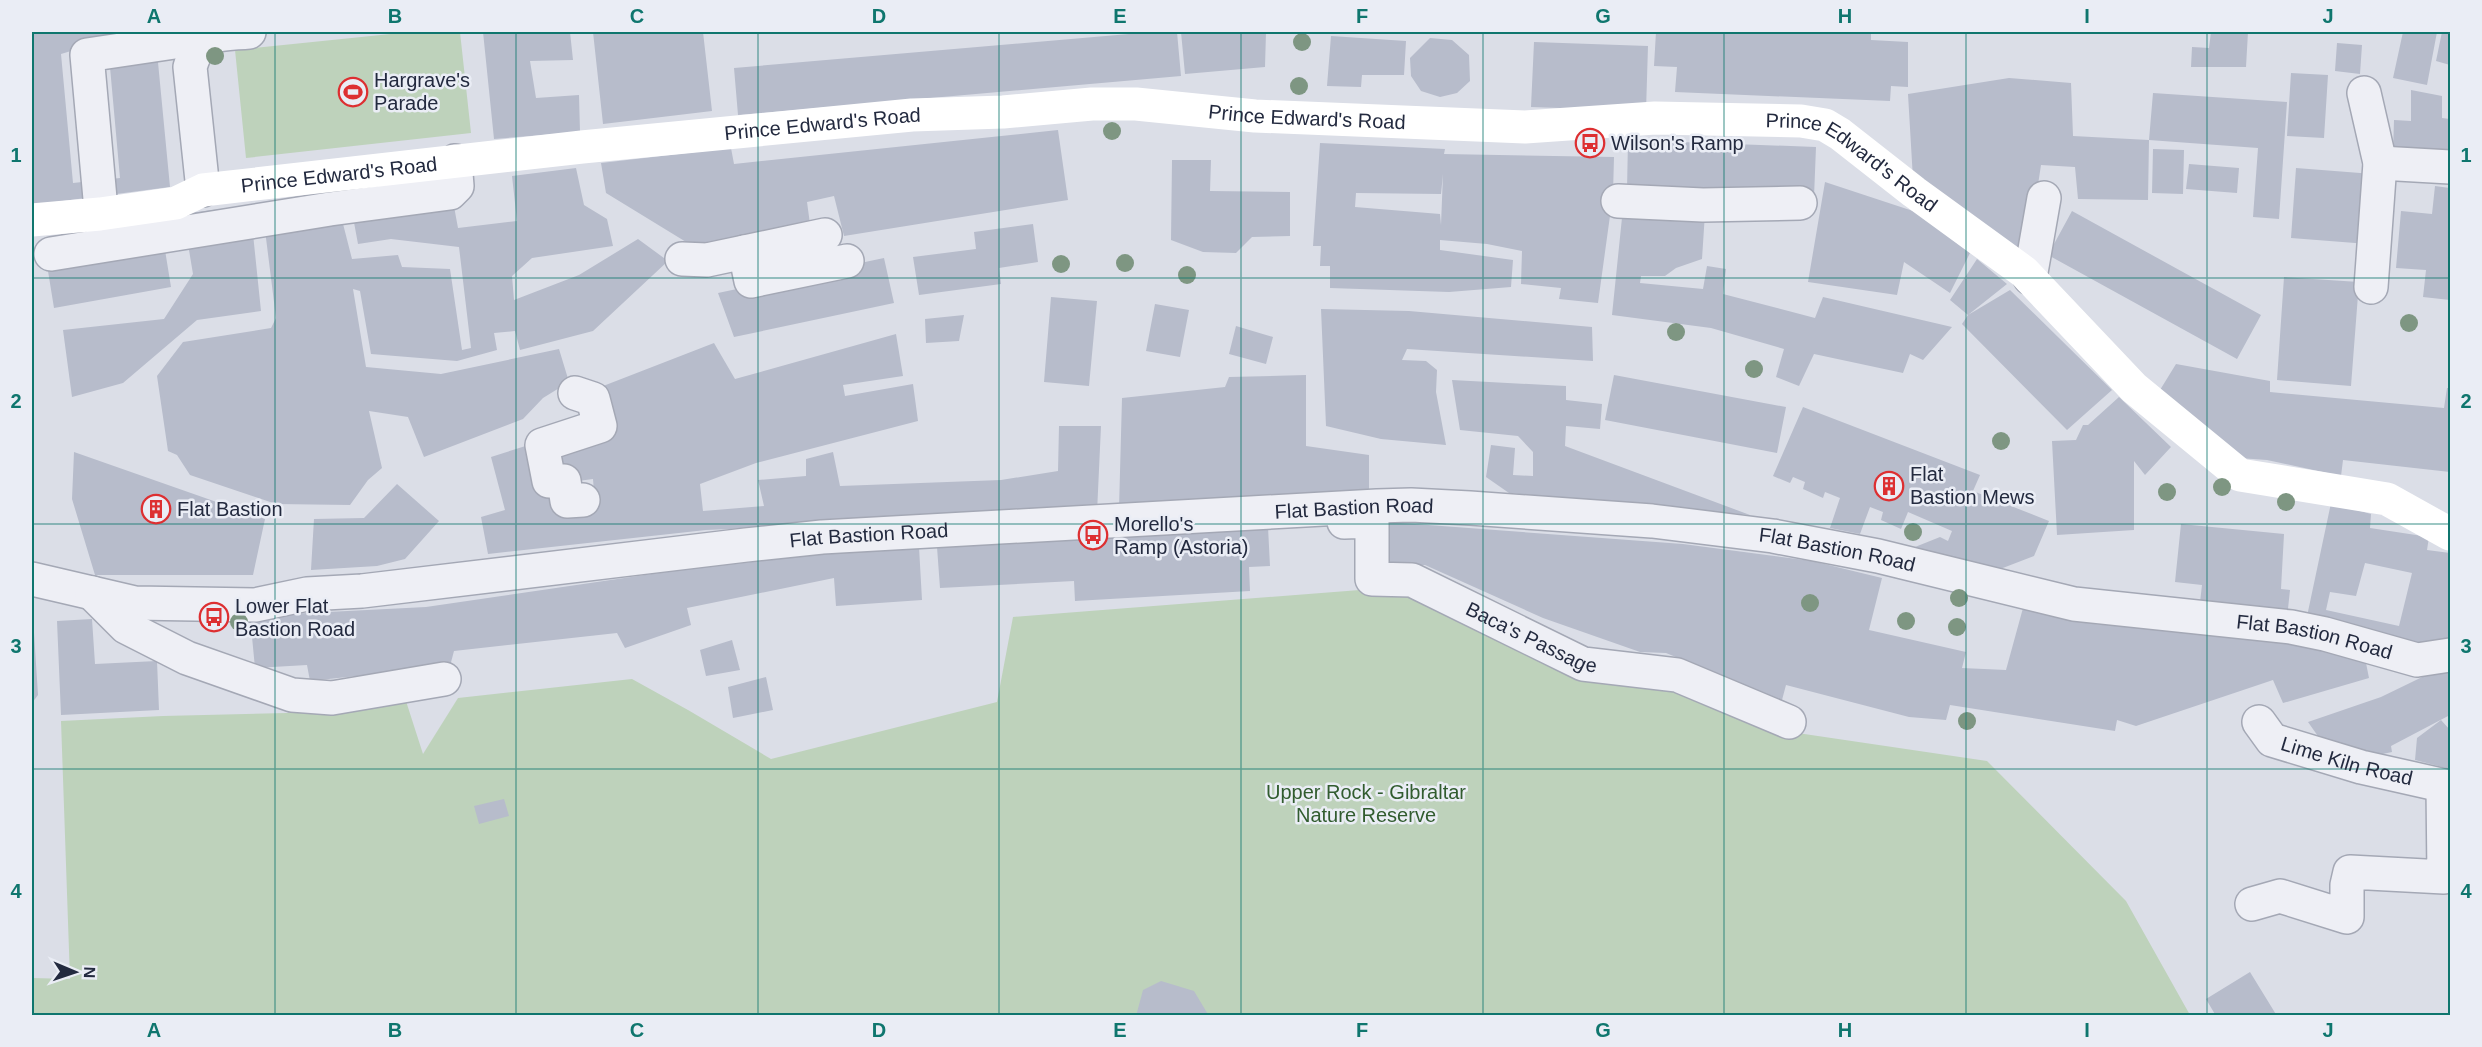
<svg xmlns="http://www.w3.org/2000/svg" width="2482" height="1047" font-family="Helvetica,sans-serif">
	<rect width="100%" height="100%" fill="#dbdee7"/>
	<path fill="#bed2bb" d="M410,32h50l11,101 -225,25 -11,-108z
		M1411,586l260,97 113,48 203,30 139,140 64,114 -2158,1v-38l38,1 -9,-258 102,-5 168,-4 74,-14 18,56 35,-56 174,-19 56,31 83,49 226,-57 16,-85z"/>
	<path fill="#b7bccb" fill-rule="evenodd" d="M32,32h102l-73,22 12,129 47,-5 -11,-122 48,-4 13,135 -138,18z
		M483,32h87l3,28 -43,1 6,37 43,-3 1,37 -86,7z
		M593,32h110l9,79 -109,13z
		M1152,32h25l4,44 -443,39 -4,-47z
		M1181,32h85l-1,35 -80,7z
		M1656,32h215v8l37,2v45l-17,-1 -1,15 -215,-9 2,-25 -23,-1z
		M2211,32h37l-2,35h-55l1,-20 17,1z
		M2403,32h34l-10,53 -34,-7z
		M2442,32h8v33l-14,-4z
		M1331,36l75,5 -2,34h-42l-1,12 -34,-1z
		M1430,38l22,2 17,15 1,26 -13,12 -17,4 -19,-6 -10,-15 -1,-18z
		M1534,42l114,4 -2,65 -115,-4z
		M2337,43l25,2 -2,29 -25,-3z
		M2291,73l37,2 -4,63 -37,-2z
		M2009,78l62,5 2,53 76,4 4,-47 134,9 -8,117 -26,-2 5,-69 -109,-8 -1,60 -70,-1 -3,-32 -34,-2 -14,92 -114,-78 -5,-85z
		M2411,90l31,6v22l8,1v37l-57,-3 1,-33 17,1z
		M1058,130l10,70 -224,36 -10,-40 -27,6 3,22 -119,21 -85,-52 -5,-30 130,-15 3,16z
		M1628,140l188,7 -2,50 -187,-7z
		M1320,143l125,6 -1,5 170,3 -1,37 -15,109 -39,-4 2,-11 -40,-4 1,-33 -35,-7 -47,-4v10l73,10 -2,27 -62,5 -119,-4v-22h-10l1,-20h-8zM1443,174l-2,51 -1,-11 -85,-7 1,-14 85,1z
		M2153,149l31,1 -1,44 -31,-1z
		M1172,160h39l-1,31 80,1v44l-38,1 -16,16 -33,-1 -32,-12z
		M2189,164l50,4 -2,25 -51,-4z
		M576,168l8,37 23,14 6,27 -81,12 -20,18 2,24 65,-25 59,-36 30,22 -75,70 -73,19 -5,-19 -21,2 3,17 -40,11 -86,-7 -11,-63 -7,-2 13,78 75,7 118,-25 10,33 -26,16 -20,21 -99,38 -16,-40 -39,-6 13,57 -14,12 -18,25 -74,-1 -86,-29 -13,-20 -9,-4 -11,-75 26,-34 88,-14 5,-10 -11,-88 76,-14 11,43 46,-4 4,12 48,2 12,81 9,-2 -12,-101 -68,-8 -33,5 -5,-27 100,-16 5,27 59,-7 -5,-45z
		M2296,168l77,6 -5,70 -77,-6z
		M1825,182l91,30 54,41 -20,40 -46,-31 -7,33 -89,-13z
		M2435,186l15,2v112l-27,-3 3,-27 -30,-2 5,-57 31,3z
		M250,205l11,106 -64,9 -74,63 -51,14 -9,-67 101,-11 29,-45 -10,-60z
		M1623,208l82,5 -3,46 -26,9 -11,8h-24l-1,7 63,6 4,-23 19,3 -3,25 92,24 8,-21 129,30 -29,33 -13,-6 -7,19 -89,-19 -15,32 -23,-9 8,-28 -73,-21 -99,-13z
		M2072,211l189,104 -24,44 -189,-104z
		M1033,224l5,38 -39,6 2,16 -82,11 -6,-38 63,-8 -2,-17z
		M165,250l6,37 -117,21 -6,-37z
		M884,258l10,45 -160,34 -16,-44z
		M1977,259l30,25 -39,31 42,-25 102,100 -45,40 -105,-106 6,-9 -18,-15z
		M2284,277l75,5 -8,104 -74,-6z
		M1051,297l46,4 -8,85 -45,-4z
		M1155,304l34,6 -9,47 -34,-6z
		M1321,309l88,2 183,16 1,34 -186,-12 -5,11 24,1 11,9 -1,22 10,53 -65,-6 -55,-13z
		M964,315l-5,26 -33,2 -1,-24z
		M1236,326l37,11 -7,27 -37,-10z
		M896,334l7,42 -60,9 2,11 68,-12 5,37 -162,42 -56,21 3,27 61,-5 -6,-26 48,-4v-17l27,-7 7,34 161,-6 57,-9 1,-45h42l-4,87 -391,17 -218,24 -7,-37 24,-7 -14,-53 44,-14 19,61 6,6 35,-4 -2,-27 -23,3 -4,-12 -11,2 -4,-21 60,-13 -13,-50 116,-45 21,36z
		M2176,364l94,17v11l174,16 3,-20h3v84l-107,-12 -2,16 -74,-16 -28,-2 -79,-68z
		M1306,375v71l63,9v42l-250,12 3,-111 103,-11 4,-10z
		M1614,375l172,32 -9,46 -172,-33z
		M1452,380l114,6v14l36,4 -2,25 -34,-3 -1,20 185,69 -241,-22 -23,-16 5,-32 24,3 -2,27 20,1v-24l-15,-16 -58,-6z
		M2119,397l52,50 -26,28 -11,-14v69l-77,5 -5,-94 24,-1 7,-15h5z
		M1803,407l177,68 -7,16 76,30 -15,35 -39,15 -80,-24 25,-10 8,4 4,-10 -44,-19 -7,17 -20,-9 2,-8 -13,-5 -10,27 -30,-6 10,-30 -15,-6 -2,6 -20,-9 2,-7 -12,-5 -3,6 -17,-7z
		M74,452l191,67 -12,56h-158l-23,-76z
		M397,484l42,37 -34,38 -28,7 -66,4 3,-51 50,-1z
		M2331,503l40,11 -1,14 59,9 -2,13 23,3v88l-41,4 -103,-24zM2365,563l47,10 -13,53 -73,-16 4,-18 26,4z
		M1388,522l295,22 129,17 70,17 -13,52 97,22 -4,16 44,2 17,-62 71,16 184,14 88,25 3,15 -86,25 -10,-23 -137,46 -19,-6 -2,11 -165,-26 -4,15 -37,-3 -123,-32 -4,15 -116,-47 -26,-1 -97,-34 -118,-53 -40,1z
		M2181,524l103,10 -3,55 9,1 -3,28 -88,-7 3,-26 -27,-3z
		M1268,527l2,39 -21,1 1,24 -175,10 -1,-20 -134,7 -3,-41z
		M919,547l3,53 -86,6 -2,-28 -147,30 4,17 -66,23 -8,-15 -163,18 -4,15 -140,15 -3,-16 -52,3 -5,-52 176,-9 253,-37 154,-17z
		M32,617h1l5,78 -6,8z
		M92,619l3,45 62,-3 2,49 -98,5 -4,-94z
		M732,640l8,30 -34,6 -6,-26z
		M2447,665h3v50l-59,31 1,6 -33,7 -32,-10 -19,-27 73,-25z
		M766,677l7,33 -40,8 -5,-31z
		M2441,720l9,10v39l-35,-9 2,-22z
		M504,799l5,17 -30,8 -5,-18z
		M2250,972l27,44h-61l-10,-17z
		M1161,981l33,10 15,25h-73l7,-26z"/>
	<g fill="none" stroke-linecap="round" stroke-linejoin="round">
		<g stroke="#a4a8b5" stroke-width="36">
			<g id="street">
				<path d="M2364,93l16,70 -9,124"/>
				<path d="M2380,163l70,4"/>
				<path d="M203,190l-13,-123c11,-36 25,-32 59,-35"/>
				<path d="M1618,201l85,4 97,-2"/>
				<path d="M104,243l-17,-188 128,-19"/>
				<path d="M745,252l6,29 96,-20"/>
				<path d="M51,254l279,-45 120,-16 7,-7 -2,-25"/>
				<path d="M682,259l25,1 118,-25"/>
				<path d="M2030,278l14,-80"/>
				<path d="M575,393l18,6 7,27 -58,19 7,36h15l3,20 16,-1"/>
				<path id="s1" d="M1344,513v9l28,-1v58l40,1 171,84 94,11 112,47"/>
				<path id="s2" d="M32,579l103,24 120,2 52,-11 55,-3 384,-46 76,-8 555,-31 34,-1 59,3 182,13 121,15 105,20 196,48 217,23 34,7 92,26 33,-5"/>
				<path d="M92,593l34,34 61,31 105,37 40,3 112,-19"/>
				<path id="s3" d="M2259,722l13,18 89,27 89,20"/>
				<path d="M2252,904l28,-8 67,21v-32l3,-13 94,5 -1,-91"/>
			</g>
		</g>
		<use href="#street" stroke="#eeeff5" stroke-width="33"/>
		<path stroke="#fff" stroke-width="33" id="s4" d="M32,220l68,-6 76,-11 27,-13 379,-43 330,-32 91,-3 89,-8h44l119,12 270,11 130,-9 146,3 24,4 15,9 74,58 110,80 110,116 106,87 147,24 63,35"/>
	</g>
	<g fill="#7e9682">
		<circle cx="1302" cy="42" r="9"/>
		<circle cx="215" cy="56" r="9"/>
		<circle cx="1299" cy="86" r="9"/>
		<circle cx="1112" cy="131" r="9"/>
		<circle cx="1125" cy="263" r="9"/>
		<circle cx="1061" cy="264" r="9"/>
		<circle cx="1187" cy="275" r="9"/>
		<circle cx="2409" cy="323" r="9"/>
		<circle cx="1676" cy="332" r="9"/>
		<circle cx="1754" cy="369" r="9"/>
		<circle cx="2001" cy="441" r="9"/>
		<circle cx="2222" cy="487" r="9"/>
		<circle cx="2167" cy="492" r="9"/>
		<circle cx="2286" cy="502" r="9"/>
		<circle cx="1913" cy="532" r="9"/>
		<circle cx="1959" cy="598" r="9"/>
		<circle cx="1810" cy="603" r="9"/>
		<circle cx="1906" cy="621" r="9"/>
		<circle cx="239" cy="622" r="9"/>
		<circle cx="1957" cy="627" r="9"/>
		<circle cx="1967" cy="721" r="9"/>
	</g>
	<path fill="none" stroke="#0f766e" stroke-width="1.5" stroke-opacity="0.55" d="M275,32v984M516,32v984M758,32v984M999,32v984M1241,32v984M1483,32v984M1724,32v984M1966,32v984M2207,32v984M32,278h2418M32,524h2418M32,769h2418"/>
	<defs>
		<g id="stadium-ring" transform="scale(1.5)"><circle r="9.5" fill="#eaedf5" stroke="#dd2f31" stroke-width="1.5"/><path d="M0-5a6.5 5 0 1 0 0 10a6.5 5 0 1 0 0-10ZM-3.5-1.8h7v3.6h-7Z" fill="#dd2f31"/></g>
		<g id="bus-ring" transform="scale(1.5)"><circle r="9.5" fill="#eaedf5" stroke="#dd2f31" stroke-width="1.5"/><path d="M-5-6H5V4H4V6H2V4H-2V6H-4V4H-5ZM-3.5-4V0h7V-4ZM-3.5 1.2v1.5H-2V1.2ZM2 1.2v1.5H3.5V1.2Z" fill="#dd2f31"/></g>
		<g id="building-ring" transform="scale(1.5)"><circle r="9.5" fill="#eaedf5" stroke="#dd2f31" stroke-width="1.5"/><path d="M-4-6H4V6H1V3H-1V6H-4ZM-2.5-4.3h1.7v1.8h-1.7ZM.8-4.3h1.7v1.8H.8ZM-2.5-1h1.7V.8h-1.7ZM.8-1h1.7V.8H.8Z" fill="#dd2f31"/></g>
	</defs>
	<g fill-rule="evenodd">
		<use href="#stadium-ring" x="353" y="92"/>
		<use href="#bus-ring" x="1590" y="143"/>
		<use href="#building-ring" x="1889" y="486"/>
		<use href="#building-ring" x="156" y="509"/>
		<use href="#bus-ring" x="1093" y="535"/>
		<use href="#bus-ring" x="214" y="617"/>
	</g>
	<g text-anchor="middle" stroke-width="5" stroke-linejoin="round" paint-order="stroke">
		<g font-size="20" fill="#232a3f" stroke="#eaedf5" text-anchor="start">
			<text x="374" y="87">Hargrave's<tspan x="374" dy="23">Parade</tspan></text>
			<text x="1611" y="150">Wilson's Ramp</text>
			<text x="1910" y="481">Flat<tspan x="1910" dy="23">Bastion Mews</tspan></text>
			<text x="177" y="516">Flat Bastion</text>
			<text x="1114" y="531">Morello's<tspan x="1114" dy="23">Ramp (Astoria)</tspan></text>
			<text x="235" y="613">Lower Flat<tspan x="235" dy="23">Bastion Road</tspan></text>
		</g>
		<g font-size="20" fill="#232a3f" stroke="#eaedf5">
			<text dy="7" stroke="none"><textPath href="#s4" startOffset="1284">Prince Edward's Road</textPath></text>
			<text dy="7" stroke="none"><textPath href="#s4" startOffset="798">Prince Edward's Road</textPath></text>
			<text dy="7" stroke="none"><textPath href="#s4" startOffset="1842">Prince Edward's Road</textPath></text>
			<text dy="7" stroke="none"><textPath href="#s4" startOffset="312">Prince Edward's Road</textPath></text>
			<text dy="7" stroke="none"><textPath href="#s2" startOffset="1330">Flat Bastion Road</textPath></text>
			<text dy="7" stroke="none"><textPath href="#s2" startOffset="844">Flat Bastion Road</textPath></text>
			<text dy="7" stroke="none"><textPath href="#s2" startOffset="1816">Flat Bastion Road</textPath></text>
			<text dy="7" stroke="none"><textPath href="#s1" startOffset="268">Baca's Passage</textPath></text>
			<text dy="7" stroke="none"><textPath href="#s2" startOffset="2302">Flat Bastion Road</textPath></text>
			<text dy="7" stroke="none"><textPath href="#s3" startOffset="100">Lime Kiln Road</textPath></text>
		</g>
		<g font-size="20" fill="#315c2f" stroke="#eaedf5">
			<text x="1366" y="799">Upper Rock - Gibraltar<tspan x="1366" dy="23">Nature Reserve</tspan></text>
		</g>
	</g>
	<rect width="2482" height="1047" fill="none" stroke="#eaedf5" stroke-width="66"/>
	<g transform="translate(75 972) rotate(92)" stroke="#eaedf5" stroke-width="4.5" paint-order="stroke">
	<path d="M0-4.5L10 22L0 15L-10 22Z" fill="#232a3f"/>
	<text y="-9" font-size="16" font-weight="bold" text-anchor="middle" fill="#232a3f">N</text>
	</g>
	<rect x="33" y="33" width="2416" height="981" fill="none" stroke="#0f766e" stroke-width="2"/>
	<g font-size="20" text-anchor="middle" font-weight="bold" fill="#0f766e">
		<text x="154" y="23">A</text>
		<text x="395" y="23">B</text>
		<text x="637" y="23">C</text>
		<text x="879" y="23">D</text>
		<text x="1120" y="23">E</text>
		<text x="1362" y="23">F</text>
		<text x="1603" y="23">G</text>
		<text x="1845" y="23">H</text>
		<text x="2087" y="23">I</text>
		<text x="2328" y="23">J</text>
		<text x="16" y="162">1</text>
		<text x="2466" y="162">1</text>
		<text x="16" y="408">2</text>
		<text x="2466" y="408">2</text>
		<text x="16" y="653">3</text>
		<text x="2466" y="653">3</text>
		<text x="16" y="898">4</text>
		<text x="2466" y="898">4</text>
		<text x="154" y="1037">A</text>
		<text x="395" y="1037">B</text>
		<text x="637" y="1037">C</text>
		<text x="879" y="1037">D</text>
		<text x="1120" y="1037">E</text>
		<text x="1362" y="1037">F</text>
		<text x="1603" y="1037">G</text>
		<text x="1845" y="1037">H</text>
		<text x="2087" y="1037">I</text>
		<text x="2328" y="1037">J</text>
	</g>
</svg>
